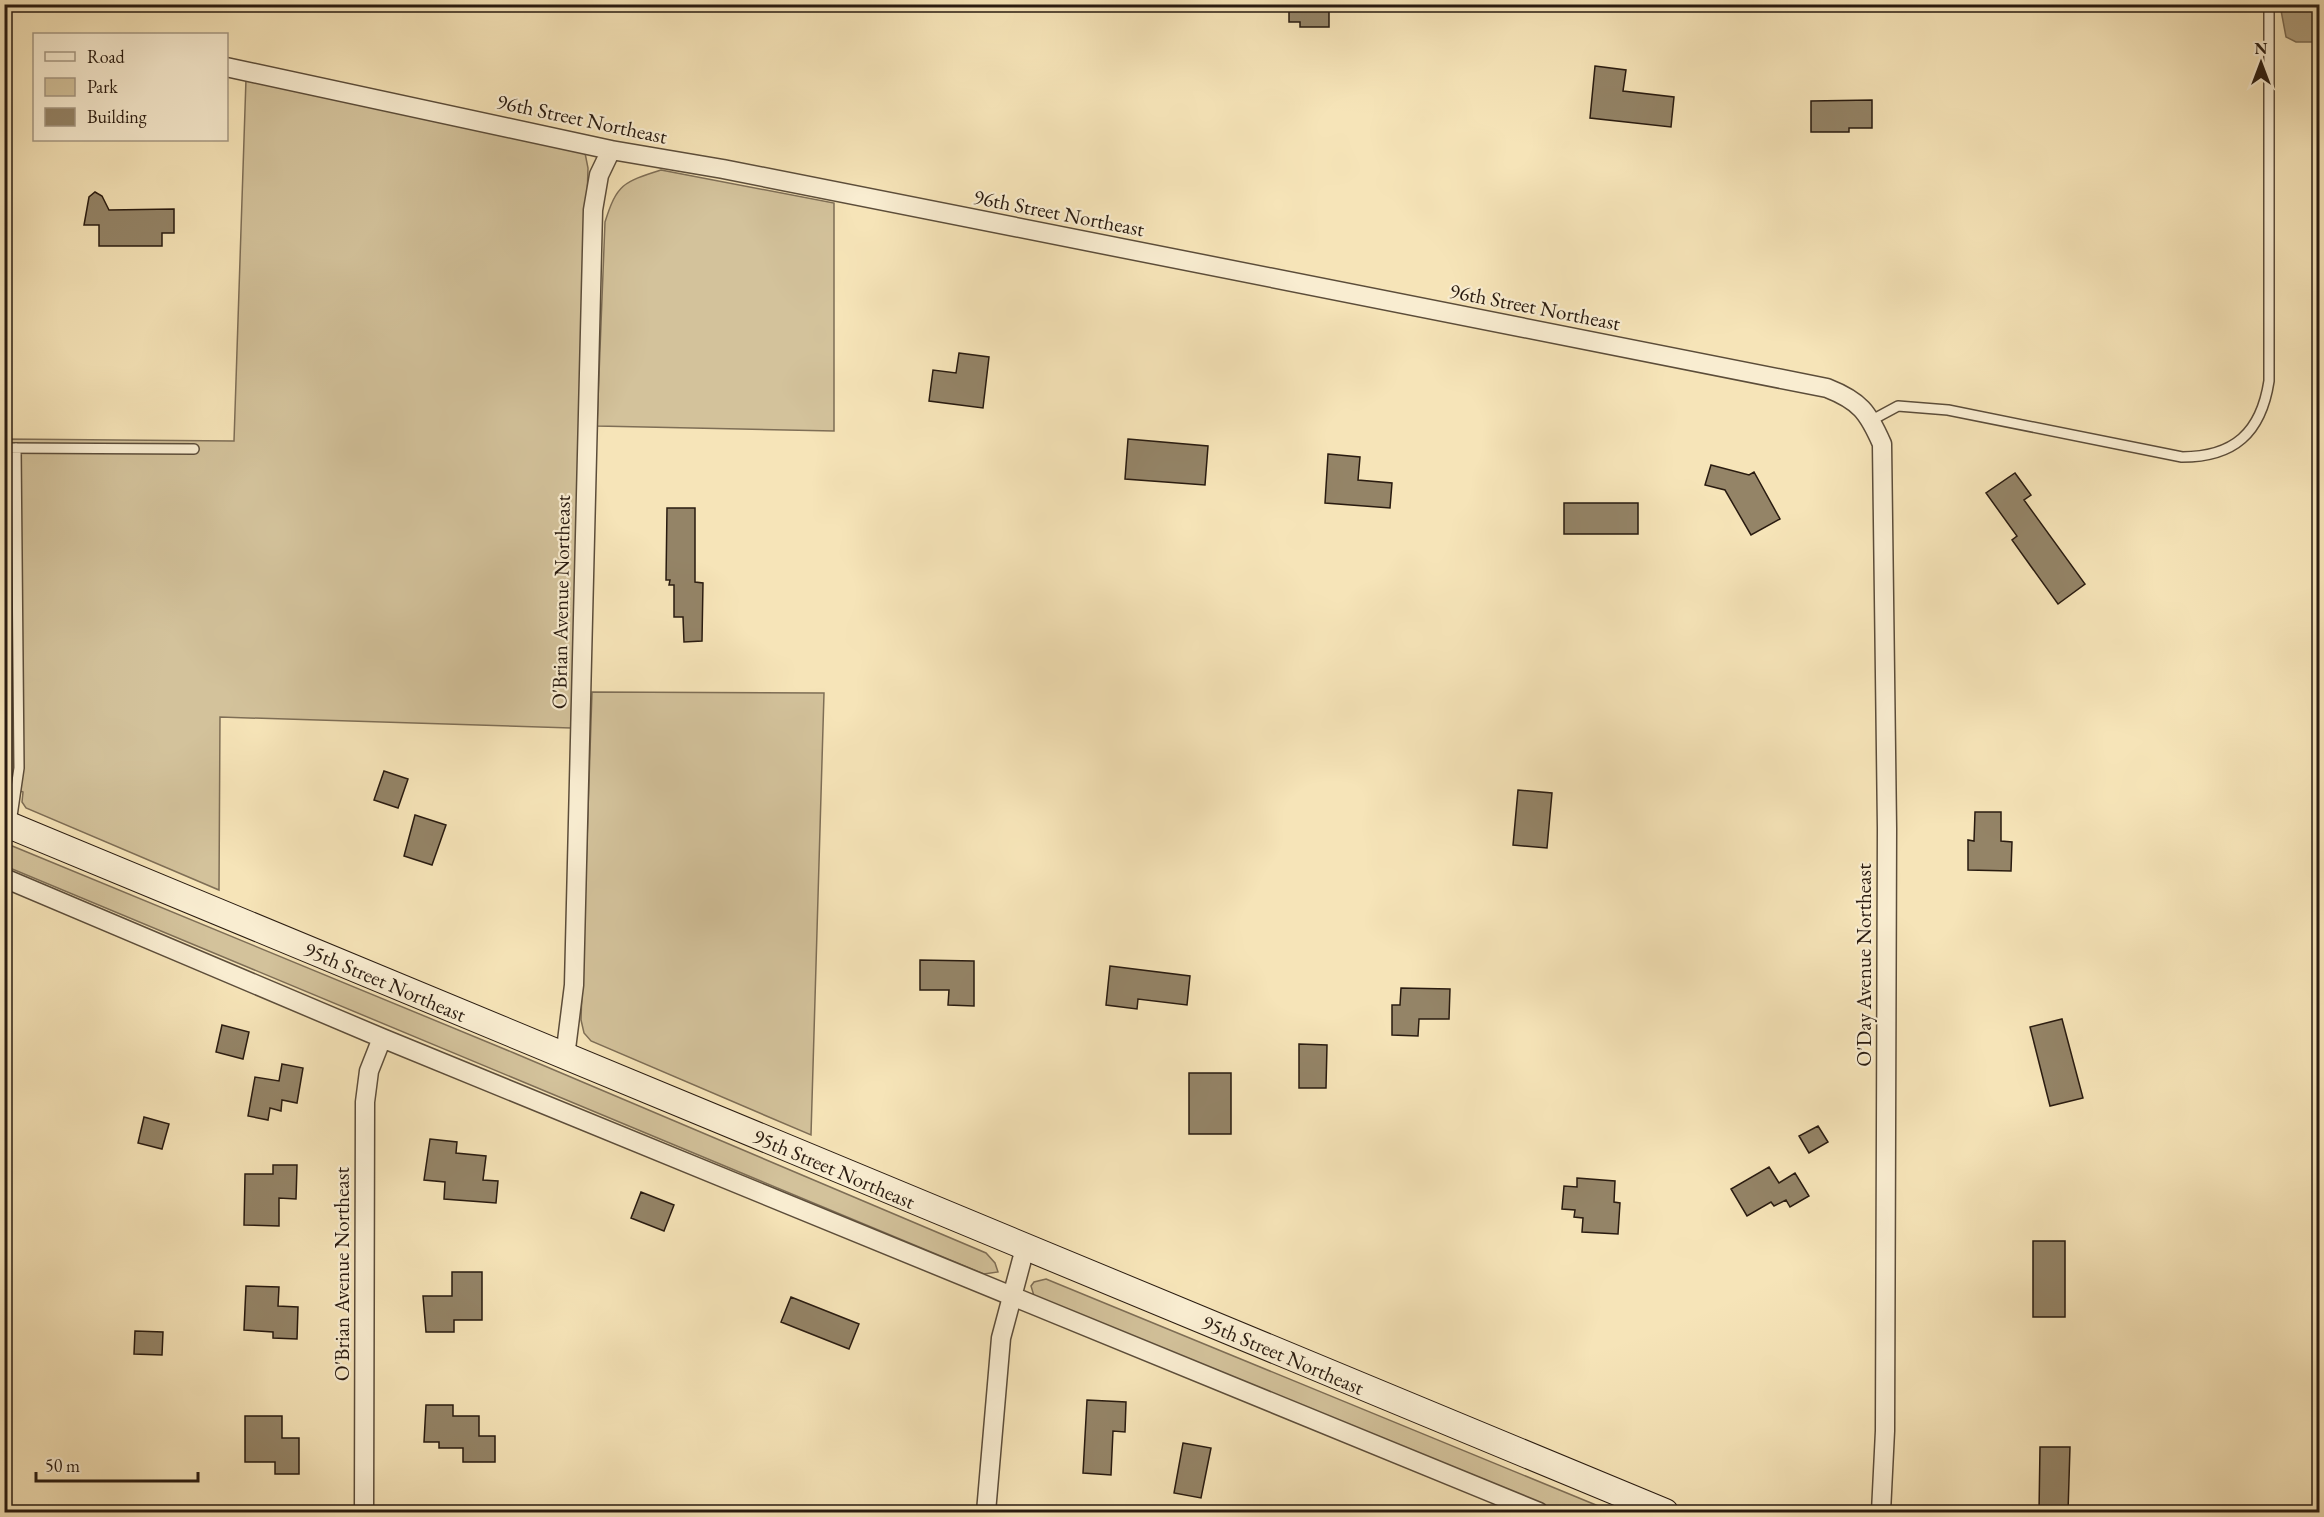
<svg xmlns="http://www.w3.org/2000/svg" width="2324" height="1517" font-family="'EB Garamond',serif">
	<rect width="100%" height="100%" fill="#f6e4b8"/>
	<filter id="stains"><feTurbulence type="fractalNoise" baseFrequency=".00333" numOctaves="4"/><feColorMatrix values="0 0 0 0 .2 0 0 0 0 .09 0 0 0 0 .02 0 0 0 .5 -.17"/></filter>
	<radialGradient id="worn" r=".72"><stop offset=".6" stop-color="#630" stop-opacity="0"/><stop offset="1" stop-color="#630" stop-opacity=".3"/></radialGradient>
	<path fill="#d3c29b" stroke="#7e6e56" stroke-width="1.5" d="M246,79l339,74 3,15 -17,560 -351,-11 -1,173 -193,-82 -4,-6 1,-10 -11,-4 -7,10 -1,-359 230,2z
		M661,170l173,33v228l-237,-5 8,-204c12,-38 18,-40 56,-52z
		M592,692l232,1 -13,442 -220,-94 -7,-8 -3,-13z
		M5,843l509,210 472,200 9,10 3,9 -14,2 -979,-408z
		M1046,1279l567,233h-52l-527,-216 -3,-10 3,-4z"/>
	<path fill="#b0a07f" stroke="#7a6b53" stroke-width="1.5" d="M2280,5h39v37h-23l-10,-5z"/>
	<path fill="#948467" stroke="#291b10" stroke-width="1.5" d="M1289,4h40v23h-29v-5h-11z
		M1595,66l31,4 -3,21 51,6 -3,30 -81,-9z
		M1872,100v28h-23v4h-38v-31z
		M95,192l7,4 7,14 65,-1v24h-12v13h-63v-21h-15l5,-28z
		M959,353l30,4 -6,51 -54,-7 4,-31 23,3z
		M1128,439l80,7 -3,39 -80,-6z
		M1328,454l32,3 -2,23 34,3 -2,25 -65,-5z
		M1711,465l38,10 5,-3 26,47 -29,16 -26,-45 -20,-5z
		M2015,473l16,22 -7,5 61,84 -27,20 -46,-64 5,-4 -31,-43z
		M1564,503h74v31h-74z
		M667,508h28v74l8,1 -1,58 -18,1 -1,-25h-9v-32h-5l1,-5h-4z
		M384,771l24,8 -10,29 -24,-8z
		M1518,790l34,3 -5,55 -34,-3z
		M1975,812h26v29l11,1 -1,29 -43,-1v-30l6,1z
		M415,815l31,10 -14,40 -28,-9z
		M920,960l54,1v45l-26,-1 1,-15h-29z
		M1110,966l80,10 -3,29 -49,-6 -1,10 -31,-4z
		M1401,988l49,1 -1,30h-30l-1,17 -26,-1v-30h8z
		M2062,1019l21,79 -33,8 -20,-79z
		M222,1025l27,7 -6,27 -27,-7z
		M1299,1044l28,1 -1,43h-27z
		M282,1064l21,4 -6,35 -15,-3 -1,11 -11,-3 -2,12 -20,-4 7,-39 24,4z
		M1189,1073h42v61h-42z
		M144,1117l25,7 -7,25 -24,-6z
		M1818,1126l10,16 -19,11 -10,-17z
		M430,1139l27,3 -1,11 30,3 -3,24 15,1 -2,22 -52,-4 1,-17 -21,-2z
		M273,1165h24l-1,34 -17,-1v28l-35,-1 1,-51h28z
		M1769,1167l10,16 16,-10 14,23 -19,11 -4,-7 -12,6 -3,-4 -24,14 -16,-27z
		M1577,1178l38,3 -1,21 6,1 -2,31 -36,-2 1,-14 -9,-1 1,-7 -13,-1 2,-23 13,1z
		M641,1192l33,13 -10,26 -33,-13z
		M2033,1241h32v76h-32z
		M452,1272h30v48h-28v12h-28l-3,-36h29z
		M246,1286l33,1 -1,19 20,1 -1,32 -24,-1v-6l-29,-2z
		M791,1297l68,27 -10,25 -68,-27z
		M135,1331l28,1 -1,23 -28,-1z
		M1087,1400l39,2 -1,30 -12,-1 -2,44 -28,-2z
		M426,1405h27v11h26v20h16v26h-32v-14h-24v-6h-15z
		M245,1416h37v22h17v36h-24v-12h-30z
		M1183,1443l28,5 -10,50 -27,-5z
		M2040,1447h30l-2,65h-29z"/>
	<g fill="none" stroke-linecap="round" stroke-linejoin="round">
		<g stroke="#5c4d3a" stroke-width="12">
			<path id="lane" d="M1872,420l26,-14 50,4 234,47c52,0 79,-24 87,-76v-377
				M4,448l190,1
				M11,823l8,-55 -3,-320"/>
		</g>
		<g stroke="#5c4d3a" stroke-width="21">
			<path id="street" d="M226,67l385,83 112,19 1104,219c33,13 41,24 55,56l5,384 -2,603 -4,81
				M4,878l378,160 1157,474
				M565,1057l9,-72 19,-775 6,-35 12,-25
				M364,1512l1,-410 4,-31 13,-33
				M986,1512l15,-174 24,-90"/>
		</g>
		<g stroke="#291b10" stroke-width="28">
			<path id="secondary" d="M4,823l1661,689"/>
		</g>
		<use href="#lane" stroke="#f9edd1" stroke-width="9"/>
		<use href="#street" stroke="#f9edd1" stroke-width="18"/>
		<use href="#secondary" stroke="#f9edd1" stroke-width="26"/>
	</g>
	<g text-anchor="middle" stroke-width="4.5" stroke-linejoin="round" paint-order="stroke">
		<g font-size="21" fill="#291b10" stroke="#f9edd1">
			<text transform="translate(582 119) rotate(12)" y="7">96th Street Northeast</text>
			<text transform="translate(1059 213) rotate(11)" y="7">96th Street Northeast</text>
			<text transform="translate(1535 307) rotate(11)" y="7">96th Street Northeast</text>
			<text transform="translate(561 602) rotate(-89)" y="7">O'Brian Avenue Northeast</text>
			<text transform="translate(1864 965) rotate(-90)" y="7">O'Day Avenue Northeast</text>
			<text transform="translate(385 982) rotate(23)" y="7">95th Street Northeast</text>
			<text transform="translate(834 1169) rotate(23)" y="7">95th Street Northeast</text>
			<text transform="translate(342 1274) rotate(-90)" y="7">O'Brian Avenue Northeast</text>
			<text transform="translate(1283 1355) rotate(23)" y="7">95th Street Northeast</text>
		</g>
	</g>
	<rect width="2324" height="1517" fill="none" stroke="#f6e4b8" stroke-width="24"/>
	<rect x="6" y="6" width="2312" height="1505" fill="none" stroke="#291b10" stroke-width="3"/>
	<rect x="12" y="12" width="2300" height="1493" fill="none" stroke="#291b10" stroke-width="1.5"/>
	<rect x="33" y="33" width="195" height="108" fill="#f9edd1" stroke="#a69984" stroke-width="1.5"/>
	<rect x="45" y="52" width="30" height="9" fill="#f9edd1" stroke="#a69984" stroke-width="1.5"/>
	<text x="87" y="63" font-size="18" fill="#291b10">Road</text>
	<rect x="45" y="78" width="30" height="18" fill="#d3c29b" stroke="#a69984" stroke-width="1.5"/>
	<text x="87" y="93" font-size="18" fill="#291b10">Park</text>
	<rect x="45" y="108" width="30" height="18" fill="#948467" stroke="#a69984" stroke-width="1.5"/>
	<text x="87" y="123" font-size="18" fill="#291b10">Building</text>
	<g transform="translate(2261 63)" stroke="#f9edd1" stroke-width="4.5" paint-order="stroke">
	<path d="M0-4.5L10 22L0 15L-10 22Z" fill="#291b10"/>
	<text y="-9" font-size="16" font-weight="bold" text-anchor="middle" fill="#291b10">N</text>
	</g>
	<path d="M36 1472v9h162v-9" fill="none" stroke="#291b10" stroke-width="3"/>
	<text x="45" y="1472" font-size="18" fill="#291b10" stroke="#f9edd1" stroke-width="4.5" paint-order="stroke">50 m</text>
	<rect width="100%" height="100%" filter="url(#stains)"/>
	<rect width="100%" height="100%" fill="url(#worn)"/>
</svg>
